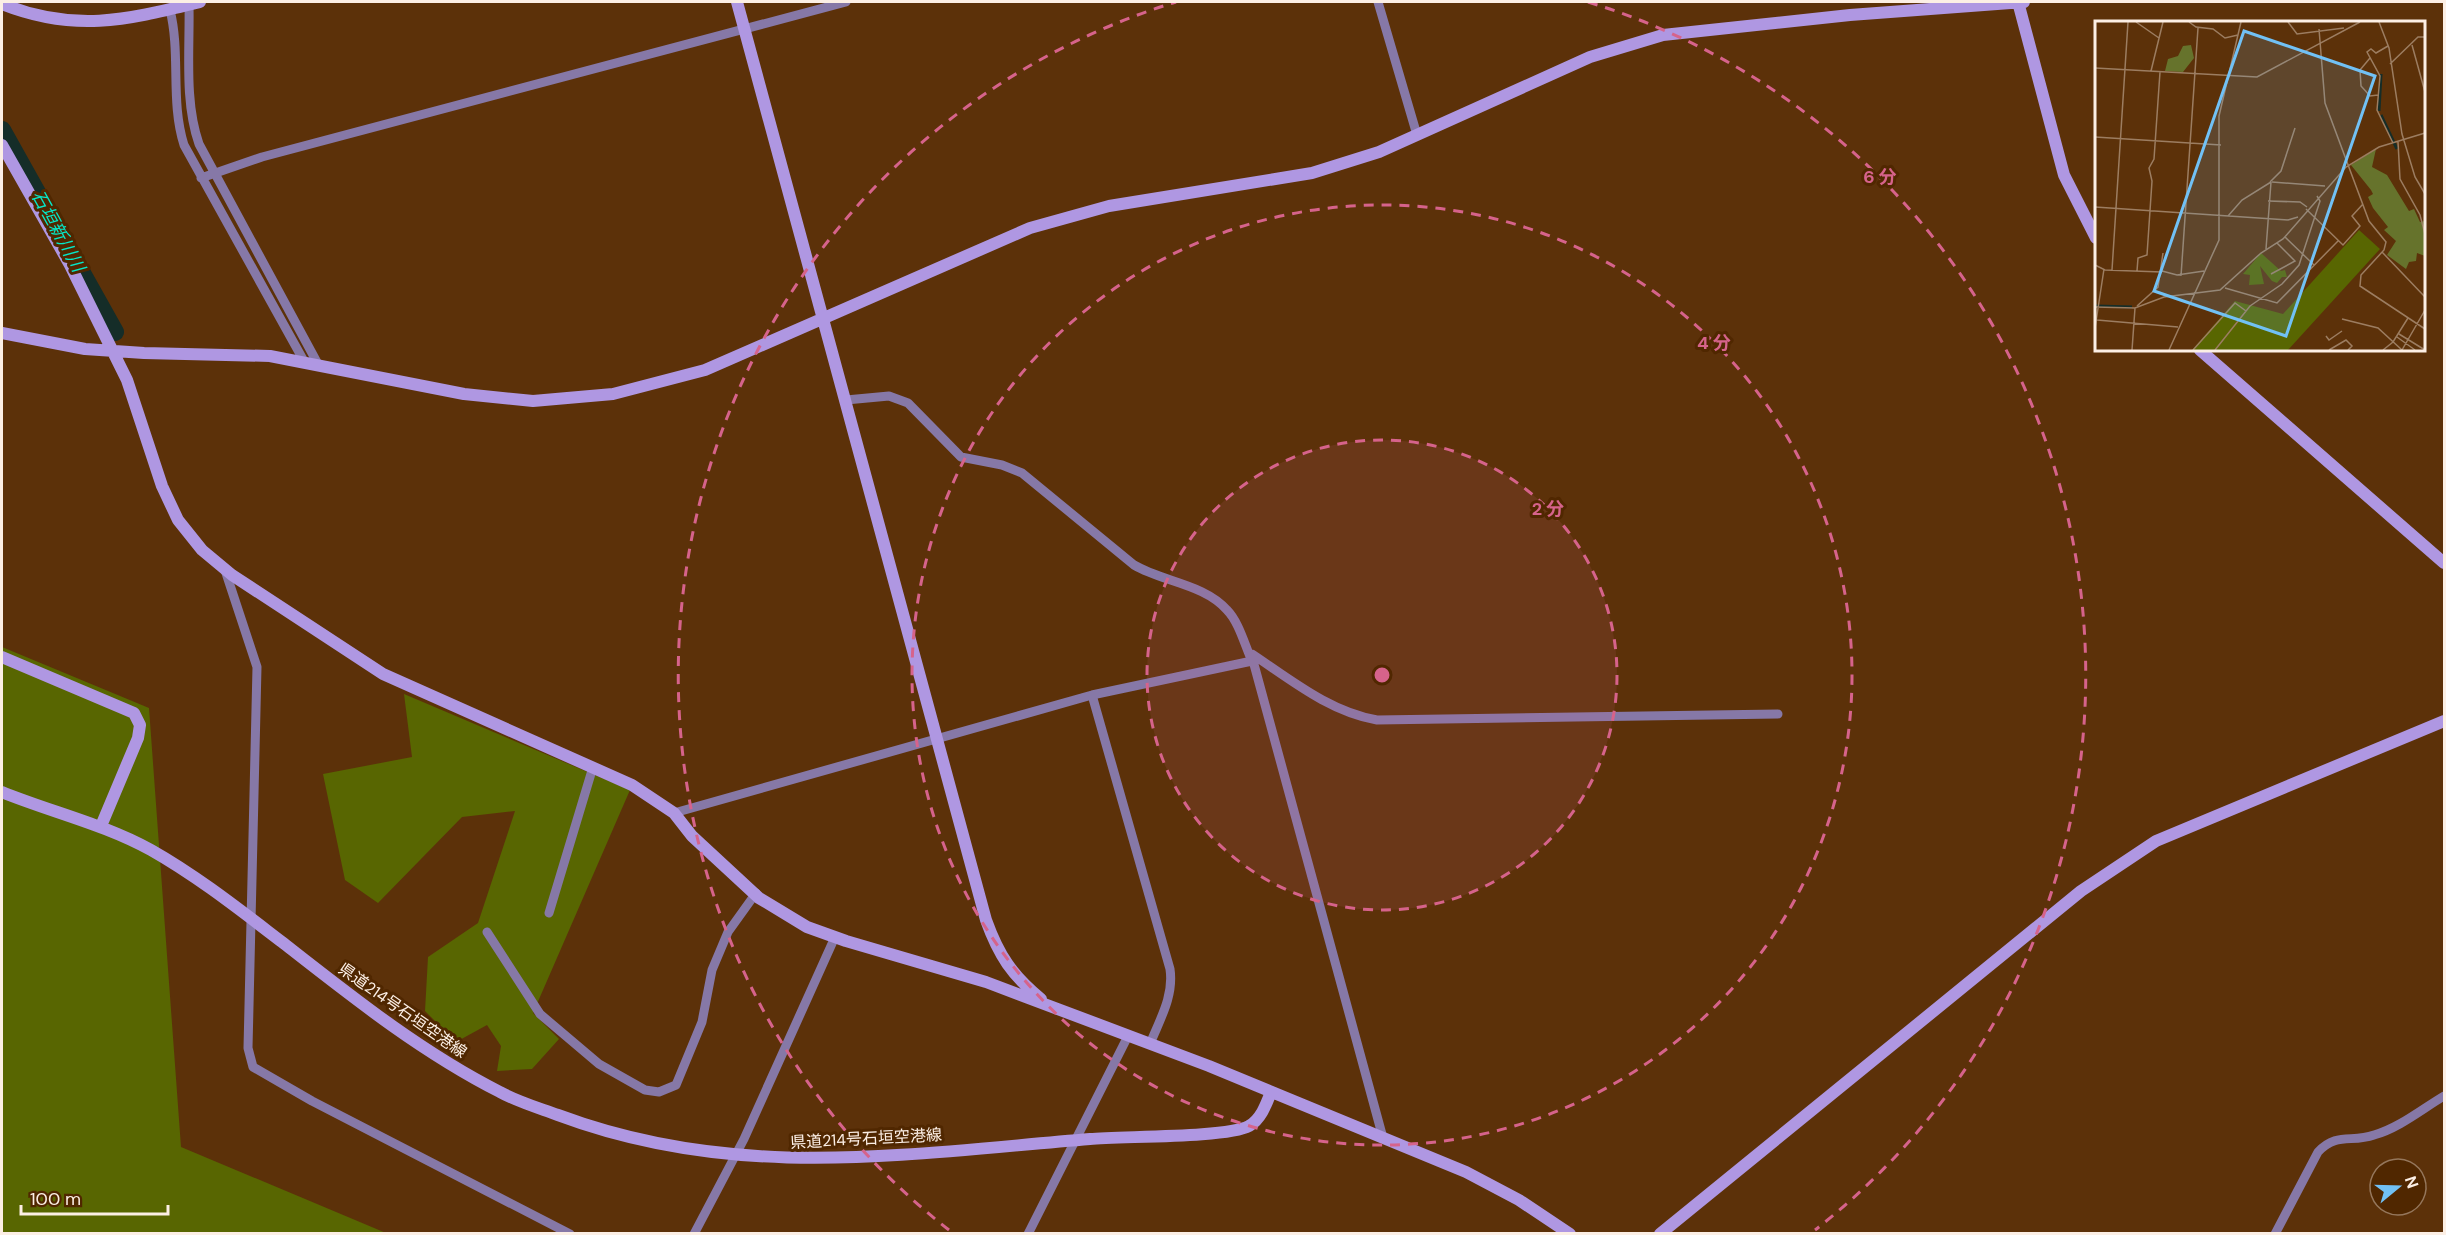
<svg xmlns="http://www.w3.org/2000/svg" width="2446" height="1235" font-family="'DM Sans','Noto Sans JP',sans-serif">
	<rect width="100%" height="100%" fill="#5c3109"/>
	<path fill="#586601" d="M2,647l147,61 32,439 205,86h-384z
		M404,694l226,96 -97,223 26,26 -27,30 -35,2 4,-25 -14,-21 -31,17 -31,-31 3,-54 50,-34 37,-112 -53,6 -84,86 -33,-23 -22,-106 89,-17z"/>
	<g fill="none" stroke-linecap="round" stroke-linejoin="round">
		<path stroke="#152d28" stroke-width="18" d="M2,130l113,202"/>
		<path stroke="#8678a7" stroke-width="9" d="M1378,2l39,133
			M189,4c1,46 -5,97 10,140l120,222
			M170,10c11,44 0,91 14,135l121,218
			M201,178l61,-21 584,-155
			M846,400l43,-4 19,7 53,54 41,8 20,8 112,92c29,17 70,19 93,45 12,12 18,36 25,51
			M225,570l32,97 -9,381 5,19 59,34 258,133
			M1252,654c39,26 78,58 125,66l401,-6
			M1252,657l131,481
			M1092,695l78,274c4,27 -10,50 -20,75
			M674,813l418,-118 160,-34
			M549,913l44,-146
			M487,932l53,82 59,50 46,26 14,2 17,-7 26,-63 10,-52 16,-38 28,-39
			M694,1234l50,-95 91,-202
			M1028,1234l100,-198
			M2275,1234l43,-82c19,-20 33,-9 56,-17 25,-7 48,-26 70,-39"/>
		<path stroke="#af97e2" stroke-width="12" d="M737,2l249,918c13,36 26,55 55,79
			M2018,2l46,173 32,63
			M2,4c74,29 124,16 198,-2
			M2,145l68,120 57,115 35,106 16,34 24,30 30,25 151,99 249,111 42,28 18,23 67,62 48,29 39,14 140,41 223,84 257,106 53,28 51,34
			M2,333l83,16 59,4 126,3 194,38 69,7 80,-7 92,-24 325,-142 79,-22 203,-33 67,-21 211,-95 73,-22 187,-20 174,-13
			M2200,350l244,213
			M2,657l132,56 6,12 -2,13 -37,88
			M2,792c49,20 102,32 149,58 46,26 89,60 131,92 69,54 139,110 218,150 18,10 39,16 58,23 179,67 347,39 532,24 31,-3 137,-1 159,-13 12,-7 17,-21 22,-34
			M1660,1234l421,-343 75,-50 288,-120"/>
	</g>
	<circle cx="1382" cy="675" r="235" fill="#d6638b" fill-opacity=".12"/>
	<g fill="none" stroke="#d6638b" stroke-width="3" stroke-dasharray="10 8">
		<circle cx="1382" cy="675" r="235"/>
		<circle cx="1382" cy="675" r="470"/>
		<path d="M949 1230A704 704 0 0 1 1176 2M1588 2A704 704 0 0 1 1815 1230"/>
	</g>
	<g text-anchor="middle" stroke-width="6" stroke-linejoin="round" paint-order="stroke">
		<g font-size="16" fill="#fcefe5" stroke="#502700">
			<text transform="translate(403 1010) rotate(35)" y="6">県道214号石垣空港線</text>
			<text transform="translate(866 1138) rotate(-3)" y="6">県道214号石垣空港線</text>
		</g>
		<g font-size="18" font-style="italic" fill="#05e8c9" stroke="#502700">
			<text transform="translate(58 231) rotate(61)" y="6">石垣新川川</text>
		</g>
	</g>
	<g transform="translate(2095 21)">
		<rect width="330" height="330" fill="#5c3109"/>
		<path d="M264,209l21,19 -92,101h-96l43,-49 48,13zM166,232l20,18 4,-1 2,7h-5l-5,6 -5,-2 -12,-15 4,18 -15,1 1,-10 -7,-1z" fill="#586601"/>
		<path d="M96,24l3,13 -11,14 -18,-1 3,-12 10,-3 5,-10zM281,128l-4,18 15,8 22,36 5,-2 6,13 5,-1v35l-8,-3 -1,8 -7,1 -3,7 -19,-14 9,-14 -12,-11 4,-3 -15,-19 -5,-11 5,-3 -2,-4 -20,-25z" fill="#66732c"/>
		<path fill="none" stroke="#152d28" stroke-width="3" d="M284,90l2,-37M286,94l16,34M1,285l36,1"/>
		<path fill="none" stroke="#9c7d61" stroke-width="1.5" d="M41,1l23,16M94,1l7,5 17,2 12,9 13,-3M193,1l9,12 47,-6M284,1l10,26 13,86 13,43 10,17M224,8l6,74 44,118 17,21 -2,8 -23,25 -1,11 65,43M317,24l13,47M293,25l-12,7 -5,-4 -4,3 13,24 -3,34 16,33M275,37l-10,12 1,16 9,10 8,-1M295,43l28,-27h7M0,47l162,9 103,-55M56,50l12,-49M0,116l126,8M303,121l2,37 20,36 5,19M175,161l11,-11 14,-43M177,161l53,4M173,180l32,1 7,5M0,186l193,13 10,-3M211,188l37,36 17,-19 -8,-10 11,-12M133,195l14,-16 29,-18M190,216l29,28M171,228l5,-67M287,231l43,45M0,244l10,5 57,2M17,249l16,-248M42,250l1,-13 9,-3 5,-74 -3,-13 5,-9 6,-87M67,250l15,4 27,-4M176,253l24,-13 -18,-18M86,255l17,-248M130,267l52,15 61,-62M42,285l21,-19 5,-34M0,286l40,1 29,-11 56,-7 41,-37 22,-14 63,-72 33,-20 46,-14M247,298l36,9 24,22M2,299l81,7M0,307l9,-59M304,313l26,16M231,315l3,4 13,-9M302,316l18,13M37,329l3,-42M74,329l50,-110v-124l22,-94M98,329l42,-47 11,8M120,329l35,-44 32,-22 17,-19 21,-64 -3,-5M234,329l17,-10 6,6 -4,4M288,329l10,-8 15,-24M307,329l23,-40"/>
		<path fill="#71c1f5" fill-opacity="0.15" stroke="#71c1f5" stroke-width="3" d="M149,10l131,45 -89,260 -132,-45z"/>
		<rect width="330" height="330" fill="none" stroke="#fcefe5" stroke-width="3"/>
	</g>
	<circle cx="1382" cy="675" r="9" fill="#d6638b" stroke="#502700" stroke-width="3"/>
	<g font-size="18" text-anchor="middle" font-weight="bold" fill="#d6638b" stroke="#502700" stroke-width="6" stroke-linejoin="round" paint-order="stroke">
		<text x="1880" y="183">6 分</text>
		<text x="1714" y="349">4 分</text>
		<text x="1548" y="515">2 分</text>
	</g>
	<rect width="2446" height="1235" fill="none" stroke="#fcefe5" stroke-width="6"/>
	<g transform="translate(2398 1187) rotate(71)"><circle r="28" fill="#502700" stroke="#95775c" stroke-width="1.5"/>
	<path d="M0-4.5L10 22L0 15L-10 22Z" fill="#71c1f5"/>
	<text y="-9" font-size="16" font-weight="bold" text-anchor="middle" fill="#fcefe5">N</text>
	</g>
	<path d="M21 1205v9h147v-9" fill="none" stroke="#fcefe5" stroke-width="3"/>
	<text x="30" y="1205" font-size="18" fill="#fcefe5" stroke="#502700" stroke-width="4.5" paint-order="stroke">100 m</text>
</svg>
